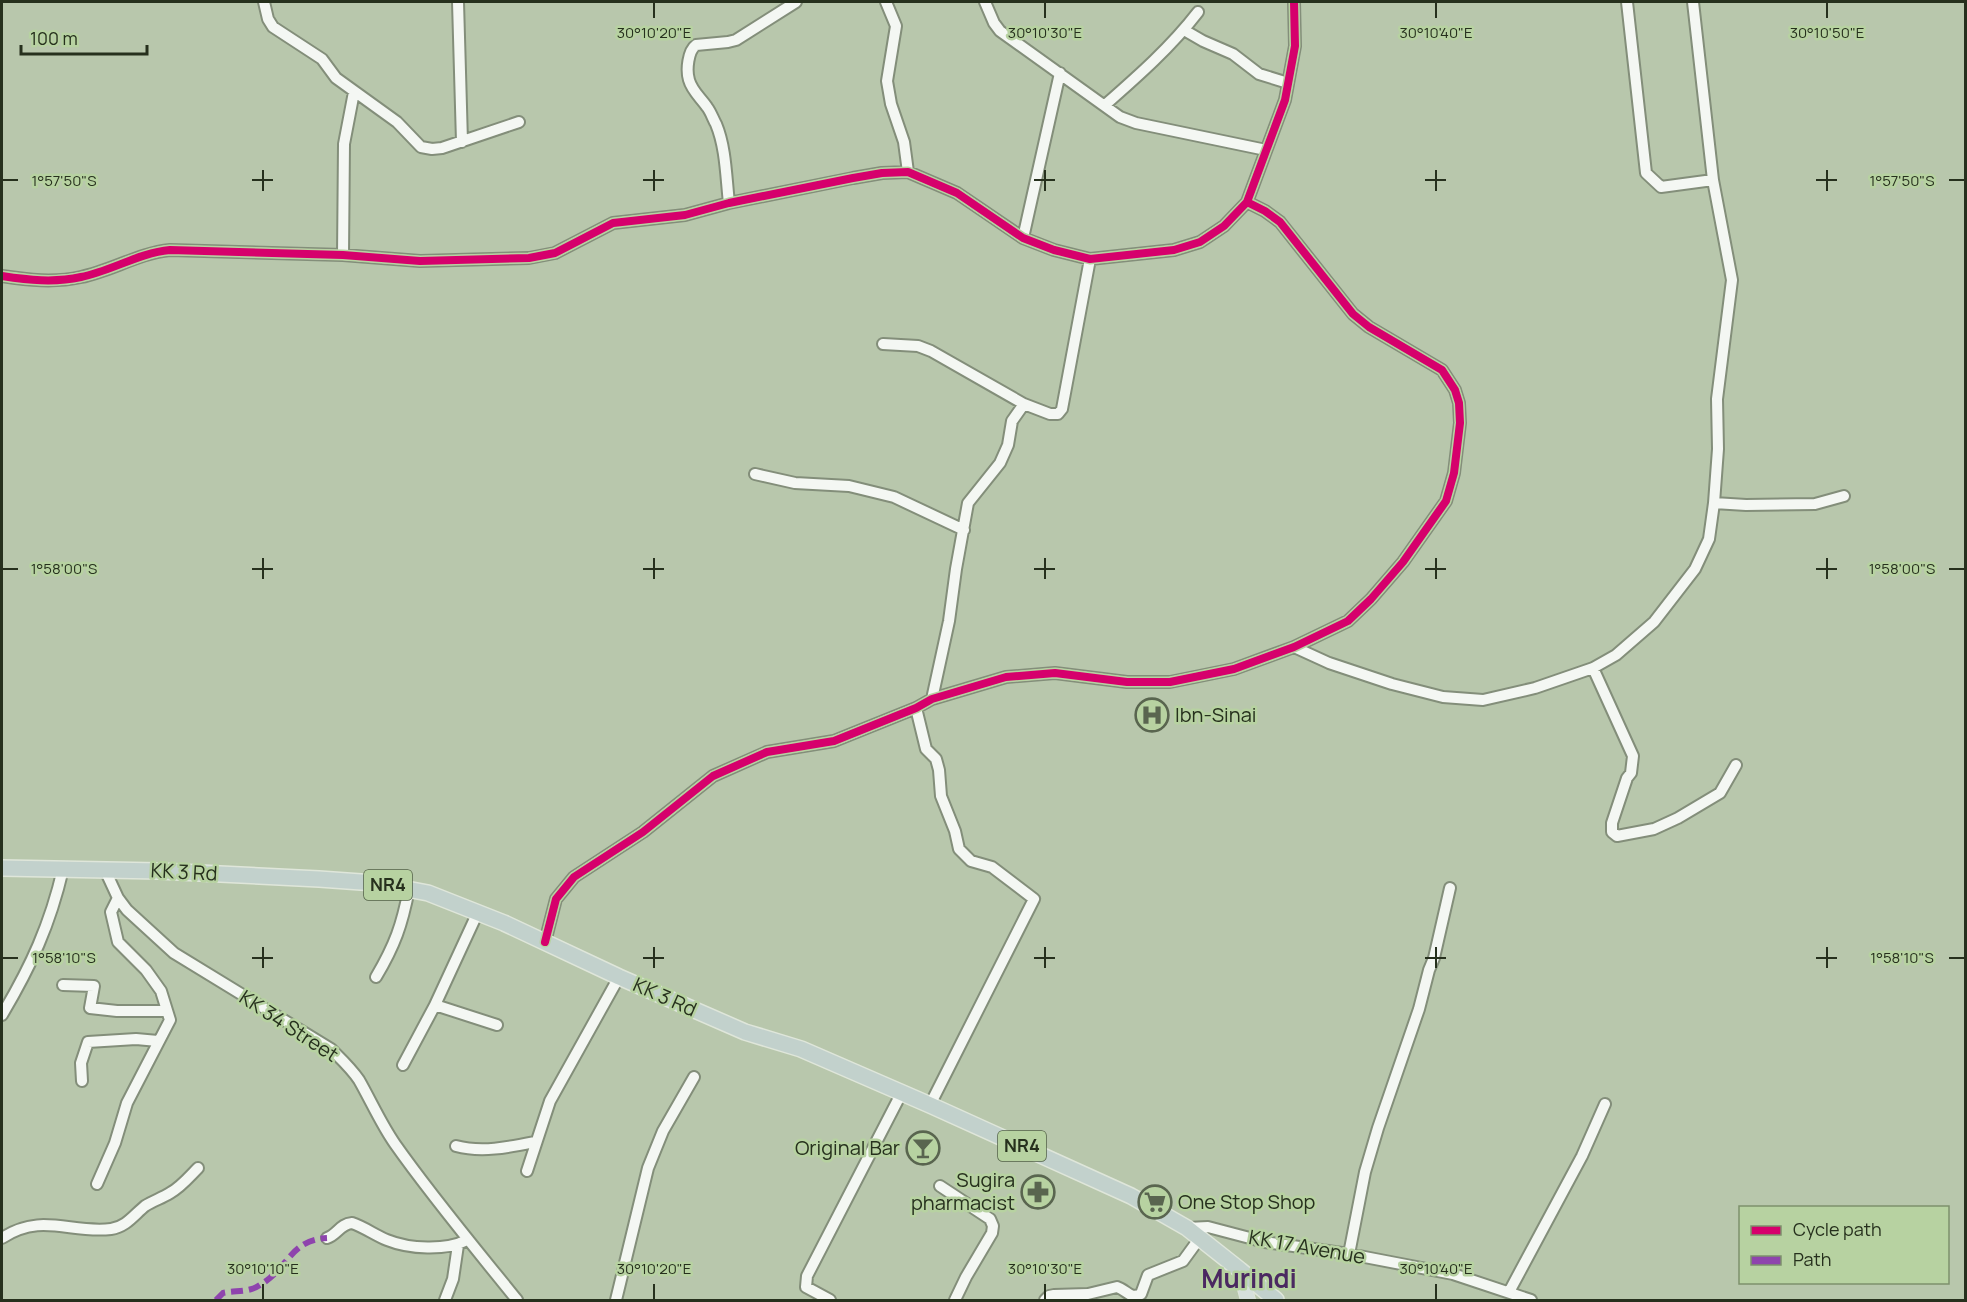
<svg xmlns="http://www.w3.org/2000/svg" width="1967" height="1302" font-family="Manrope,sans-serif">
	<rect width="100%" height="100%" fill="#b8c7ac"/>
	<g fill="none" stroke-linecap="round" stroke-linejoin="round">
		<g stroke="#838e7a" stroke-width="14">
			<path id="minor" d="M264,2l4,17 5,8 49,32 14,19 61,44 24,25 11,2 10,-1 77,-26
				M458,2l4,140
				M886,2l10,24 -9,55 4,23 13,38 4,30
				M985,2l9,21 6,8 120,86 16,6 130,27
				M1627,2l19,171 15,14 52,-7
				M1184,30l19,11 30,13 26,20 29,9
				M1105,105c33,-29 66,-58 93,-93
				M729,203c-3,-26 -3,-55 -13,-79 -3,-5 -5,-12 -9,-17 -6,-9 -15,-16 -18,-27 -3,-10 -1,-29 7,-35l32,-3 8,-2 60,-38
				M1023,238l37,-165
				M343,255l1,-111 10,-52
				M2,276c26,4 52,7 79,1 30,-6 58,-24 89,-27l173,5 77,6 109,-3 26,-5 58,-30 72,-8 44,-12 124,-25 29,-5 26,-1 49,21 66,45 31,12 36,9 84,-9 26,-8 24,-16 23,-24 38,-102 10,-54 -1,-44
				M883,344l35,2 13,5 93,53
				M755,474l40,9 54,3 45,11 70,33
				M1714,503l32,2 69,-1 29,-8
				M1294,647l35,16 63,21 51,13 40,3 52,-12 58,-20 23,-13 38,-33 41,-53 14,-30 5,-36 4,-54 -1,-50 15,-119 -19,-100 -20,-178
				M1593,668l40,88 -2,17 -4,5 -15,45v9l5,4 37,-7 24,-11 42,-25 16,-28
				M932,699l17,-78 7,-52 12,-66 32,-40 8,-18 4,-24 12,-17 26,10h8l4,-5 28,-150
				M916,708l10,41 10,10 3,11 2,26 14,35 4,18 12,12 21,6 42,32 -104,206
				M105,870l13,28 9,12 47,43 157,96c10,10 20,19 28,31 12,21 22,44 36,64 38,54 81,105 122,156
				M478,912l-43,93 62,20
				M545,942l11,-43 18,-22 69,-45 70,-56 54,-24 67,-11 82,-33 16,-9 74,-22 49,-4 72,9h43l64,-13 60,-22 54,-26 23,-22 32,-37 43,-61 8,-28 6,-50 -1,-20 -4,-13 -13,-20 -73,-43 -16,-13 -73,-92 -15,-11 -18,-9
				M376,977c19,-32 26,-52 33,-88
				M63,985l31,1 -4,22 27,3h50
				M2,1015c29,-49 48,-90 61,-146
				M403,1065l32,-60
				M82,1081l-1,-18 7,-21 48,-3 22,2
				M456,1146c26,7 54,1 79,-4
				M527,1171l23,-70 69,-124
				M97,1184l18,-41 12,-40 43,-83 -9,-29 -15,-21 -28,-28 -7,-30 7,-14
				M940,1186l50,33 3,7 -1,7 -26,44 -11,23
				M1187,1228l21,-1 57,15 84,12 104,20 78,26
				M2,1238c40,-26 68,-4 109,-9 15,-2 23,-14 34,-23 8,-5 17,-8 25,-13 11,-6 19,-16 28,-25
				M327,1238c10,-3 13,-14 25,-15 12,4 23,12 35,17 22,9 59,11 80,0
				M1349,1254l16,-82 13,-44 41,-119 10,-39 5,-12 16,-70
				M1509,1292l73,-136 23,-52
				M445,1300l8,-21 5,-34
				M616,1300l32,-132 15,-37 31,-54
				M830,1300l-24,-13 1,-11 94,-182
				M1045,1300l4,-4 5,-1 34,-1 29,-7c10,3 13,13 24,7l7,-19 35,-14 16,-22"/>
		</g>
		<g stroke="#dfe6da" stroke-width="16">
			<path id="major" d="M1240,1270l8,30"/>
		</g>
		<g stroke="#dfe6da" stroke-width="18">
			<path id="highway" d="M2,868l157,3 160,8 56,4 53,10 76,30 115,54 126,55 56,17 129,56 201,91 56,32 53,42 36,30"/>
		</g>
		<use href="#minor" stroke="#f4f7f3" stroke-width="10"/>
		<use href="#major" stroke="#d6e0dc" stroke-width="14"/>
		<use href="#highway" stroke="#c2d1cc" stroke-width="15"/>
		<path stroke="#8e44ad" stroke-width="6" stroke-dasharray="12 6" stroke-linecap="butt" d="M216,1300l7,-7c13,-3 25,0 37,-8 29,-17 30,-45 67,-47"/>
		<g stroke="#b7d2a1" stroke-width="11">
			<path id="cycleway" d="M2,276c26,4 52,7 79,1 30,-6 58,-24 89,-27l173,5 77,6 109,-3 26,-5 58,-30 72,-8 44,-12 124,-25 29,-5 26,-1 49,21 66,45 31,12 36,9 84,-9 26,-8 24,-16 23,-24 38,-102 10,-54 -1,-44
				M545,942l11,-43 18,-22 69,-45 70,-56 54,-24 67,-11 82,-33 16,-9 74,-22 49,-4 72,9h43l64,-13 60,-22 54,-26 23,-22 32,-37 43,-61 8,-28 6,-50 -1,-20 -4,-13 -13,-20 -73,-43 -16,-13 -73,-92 -15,-11 -18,-9"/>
		</g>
		<use href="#cycleway" stroke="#d6006c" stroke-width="8"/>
	</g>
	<path fill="none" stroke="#26301d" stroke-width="2" d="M654,3v15M1045,3v15M1436,3v15M1827,3v15M263,170v21M654,170v21M1045,170v21M1436,170v21M1827,170v21M3,180h15M252,180h21M643,180h21M1034,180h21M1425,180h21M1816,180h21M1949,180h15M263,558v21M654,558v21M1045,558v21M1436,558v21M1827,558v21M3,569h15M252,569h21M643,569h21M1034,569h21M1425,569h21M1816,569h21M1949,569h15M263,947v21M654,947v21M1045,947v21M1436,947v21M1827,947v21M3,958h15M252,958h21M643,958h21M1034,958h21M1425,958h21M1816,958h21M1949,958h15M263,1284v15M654,1284v15M1045,1284v15M1436,1284v15"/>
	<defs>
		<g id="hospital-ring" transform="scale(1.725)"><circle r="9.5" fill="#b7d2a1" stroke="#59654f" stroke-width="1.5"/><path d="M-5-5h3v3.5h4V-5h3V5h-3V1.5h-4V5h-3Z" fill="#59654f"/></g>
		<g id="bar-ring" transform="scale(1.725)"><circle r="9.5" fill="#b7d2a1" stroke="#59654f" stroke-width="1.5"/><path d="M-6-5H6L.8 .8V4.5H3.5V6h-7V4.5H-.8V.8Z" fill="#59654f"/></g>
		<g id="pharmacy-ring" transform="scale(1.725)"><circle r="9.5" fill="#b7d2a1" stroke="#59654f" stroke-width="1.5"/><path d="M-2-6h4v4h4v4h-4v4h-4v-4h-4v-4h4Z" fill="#59654f"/></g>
		<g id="supermarket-ring" transform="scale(1.725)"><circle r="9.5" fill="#b7d2a1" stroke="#59654f" stroke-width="1.5"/><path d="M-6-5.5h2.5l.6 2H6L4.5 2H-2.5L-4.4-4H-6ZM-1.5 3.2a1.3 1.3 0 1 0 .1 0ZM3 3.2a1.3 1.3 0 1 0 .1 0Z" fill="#59654f"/></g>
	</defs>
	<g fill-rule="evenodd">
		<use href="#hospital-ring" x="1152" y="715"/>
		<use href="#bar-ring" x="923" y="1148"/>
		<use href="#pharmacy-ring" x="1038" y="1192"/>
		<use href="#supermarket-ring" x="1155" y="1202"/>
	</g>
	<g text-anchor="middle" stroke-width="5" stroke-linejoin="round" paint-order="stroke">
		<g fill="#b7d2a1" stroke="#526145" stroke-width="1.5">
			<rect x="364" y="870" width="48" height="30" rx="4.5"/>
			<rect x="998" y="1131" width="48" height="30" rx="4.5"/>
		</g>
		<g font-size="18" font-weight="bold" fill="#26301d">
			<text x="388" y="891">NR4</text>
			<text x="1022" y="1152">NR4</text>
		</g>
		<g font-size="20" fill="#26301d" stroke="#b7d2a1" text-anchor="start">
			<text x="1175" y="722">Ibn-Sinai</text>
			<text x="900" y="1155" text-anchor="end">Original Bar</text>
			<text x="1015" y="1187" text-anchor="end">Sugira<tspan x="1015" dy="23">pharmacist</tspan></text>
			<text x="1178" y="1209">One Stop Shop</text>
		</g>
		<g font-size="20" fill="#26301d" stroke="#b7d2a1">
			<text transform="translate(184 872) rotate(3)" y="7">KK 3 Rd</text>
			<text transform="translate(665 997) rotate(24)" y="7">KK 3 Rd</text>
			<text transform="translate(289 1026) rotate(33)" y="7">KK 34 Street</text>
			<text transform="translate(1307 1247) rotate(10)" y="7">KK 17 Avenue</text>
		</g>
		<g font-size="26" font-weight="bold" fill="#4b2961" stroke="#b7d2a1">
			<text x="1249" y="1288">Murindi</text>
		</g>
	</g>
	<g font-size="15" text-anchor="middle" fill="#26301d" stroke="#b7d2a1" stroke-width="5" stroke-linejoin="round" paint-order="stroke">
		<text x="654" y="38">30°10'20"E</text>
		<text x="1045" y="38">30°10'30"E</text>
		<text x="1436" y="38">30°10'40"E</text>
		<text x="1827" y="38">30°10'50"E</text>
		<text x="64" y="186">1°57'50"S</text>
		<text x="1902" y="186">1°57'50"S</text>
		<text x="64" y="574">1°58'00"S</text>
		<text x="1902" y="574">1°58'00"S</text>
		<text x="64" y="963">1°58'10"S</text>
		<text x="1902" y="963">1°58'10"S</text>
		<text x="263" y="1274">30°10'10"E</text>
		<text x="654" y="1274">30°10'20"E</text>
		<text x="1045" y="1274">30°10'30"E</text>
		<text x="1436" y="1274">30°10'40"E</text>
	</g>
	<rect width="1967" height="1302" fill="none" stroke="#26301d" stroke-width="6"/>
	<rect x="1739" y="1206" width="210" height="78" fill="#b7d2a1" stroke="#7d916c" stroke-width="1.5"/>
	<rect x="1751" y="1226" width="30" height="9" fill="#d6006c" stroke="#7d916c" stroke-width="1.5"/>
	<text x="1793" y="1236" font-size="18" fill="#26301d">Cycle path</text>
	<rect x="1751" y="1256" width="30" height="9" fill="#8e44ad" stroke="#7d916c" stroke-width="1.5"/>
	<text x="1793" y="1266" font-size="18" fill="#26301d">Path</text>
	<path d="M21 45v9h126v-9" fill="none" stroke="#26301d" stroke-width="3"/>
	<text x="30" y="45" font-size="18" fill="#26301d" stroke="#b7d2a1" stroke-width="4.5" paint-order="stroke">100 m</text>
</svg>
